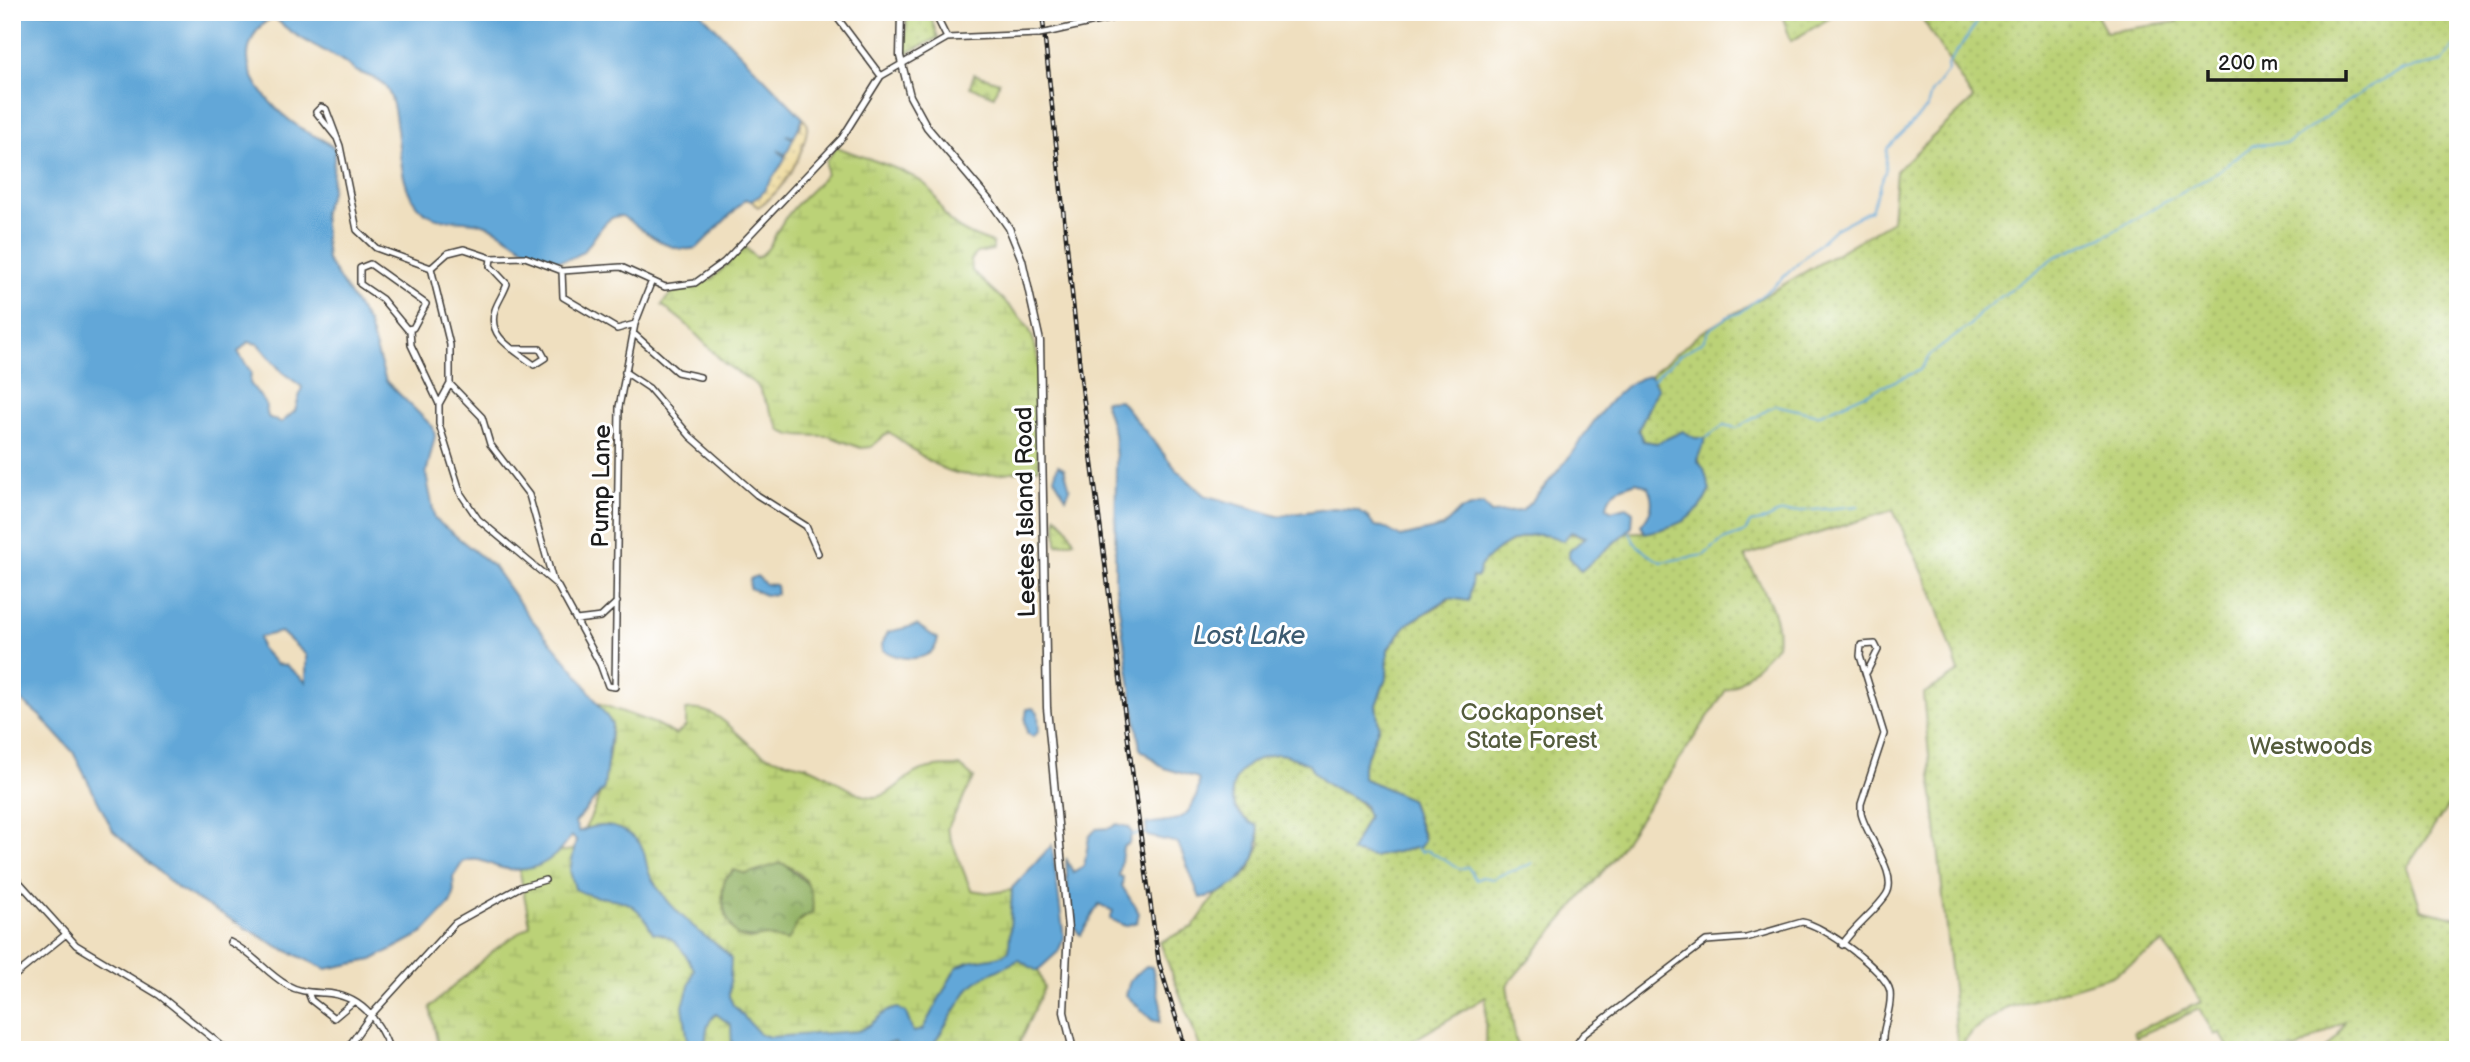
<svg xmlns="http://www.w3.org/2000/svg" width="2470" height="1062" font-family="'Balsamiq Sans',sans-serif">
	<defs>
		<pattern id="forest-crowns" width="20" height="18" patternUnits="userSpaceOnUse" patternTransform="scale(1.75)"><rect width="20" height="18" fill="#94b468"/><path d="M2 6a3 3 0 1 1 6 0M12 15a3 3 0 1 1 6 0" fill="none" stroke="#789255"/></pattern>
		<pattern id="wetland-marsh" width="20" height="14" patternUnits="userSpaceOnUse" patternTransform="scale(1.75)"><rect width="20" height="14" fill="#bbd277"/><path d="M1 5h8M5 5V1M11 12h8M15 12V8" fill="none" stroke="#a0b466"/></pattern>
		<pattern id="sand-dots" width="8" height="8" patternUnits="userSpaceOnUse" patternTransform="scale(1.75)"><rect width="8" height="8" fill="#eeda9e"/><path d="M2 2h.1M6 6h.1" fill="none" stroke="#ccba88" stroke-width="1.8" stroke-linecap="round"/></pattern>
		<pattern id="cemetery-stones" width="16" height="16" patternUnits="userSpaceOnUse" patternTransform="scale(1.75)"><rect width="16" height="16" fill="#bbd277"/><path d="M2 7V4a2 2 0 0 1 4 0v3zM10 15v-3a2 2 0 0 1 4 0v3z" fill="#a0b466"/></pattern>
		<pattern id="park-dots" width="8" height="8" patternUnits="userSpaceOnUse" patternTransform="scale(1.75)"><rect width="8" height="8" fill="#bbd277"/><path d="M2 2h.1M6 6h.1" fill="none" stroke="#a0b466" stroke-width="1.8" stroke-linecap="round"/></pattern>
	</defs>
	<rect width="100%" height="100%" fill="#fff"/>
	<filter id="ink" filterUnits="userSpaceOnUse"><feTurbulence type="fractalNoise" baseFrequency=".0143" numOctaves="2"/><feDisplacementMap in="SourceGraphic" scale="14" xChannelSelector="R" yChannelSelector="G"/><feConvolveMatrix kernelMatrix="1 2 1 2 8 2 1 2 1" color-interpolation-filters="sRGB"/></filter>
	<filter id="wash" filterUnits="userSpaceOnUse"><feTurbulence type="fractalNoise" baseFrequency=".00686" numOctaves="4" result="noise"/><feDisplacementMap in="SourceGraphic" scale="28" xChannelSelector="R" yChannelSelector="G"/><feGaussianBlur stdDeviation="1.57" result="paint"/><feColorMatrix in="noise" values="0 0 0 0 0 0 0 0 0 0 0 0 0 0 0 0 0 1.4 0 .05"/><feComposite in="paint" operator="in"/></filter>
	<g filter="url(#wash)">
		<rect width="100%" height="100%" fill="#efdfbf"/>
		<path fill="url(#forest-crowns)" stroke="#586842" stroke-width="2" d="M776,863c9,0 9,1 15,7 16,14 26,15 21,43l-11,6 -13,22 -51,-5c-12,-16 -18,-37 -12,-57l9,-9 21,2z"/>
		<path fill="url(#wetland-marsh)" stroke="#6c774a" stroke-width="2" fill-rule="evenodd" d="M837,147c28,12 66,20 89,38 10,8 13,22 20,32 11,13 31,21 47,26v7l-16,3 -6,7 1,11c13,13 50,44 57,58 17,33 10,101 10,139 -25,3 -57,11 -83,5 -24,-6 -47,-27 -67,-41l-18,15 -10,1 -33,-12 -37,-1 -10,-4 -24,-46 -32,-21 -40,-41 -23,-18 9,-12 41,-14 33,-32 11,11c14,-7 15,-16 23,-30 12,-22 32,-35 47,-54v-13z
			M595,702l61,22 20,11 10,-9v-16c36,-5 49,28 76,43 14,8 32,9 47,14 20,7 36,23 57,29 20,6 32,-13 47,-22 14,-8 31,-8 47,-8l14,12 -27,51 24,61 20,3 20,-3 33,98 -24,53 -1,9h-580l-9,-43 64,-57 36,-25 -13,-67 55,-8c27,-40 37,-78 40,-126zM781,863c21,7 35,26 31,50l-14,9 -10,19 -21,-5 -17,3 -13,-3c-12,-16 -19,-37 -12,-57l9,-9 12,4z"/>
		<path fill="url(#sand-dots)" stroke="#857b5d" stroke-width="2" d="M803,118l5,7c-5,32 -23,65 -50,82l-7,-6 31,-36 -5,-13 9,3v-20l14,-7z"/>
		<path fill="url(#cemetery-stones)" stroke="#6c774a" stroke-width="2" d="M974,74l25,8 -5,14 -24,-9z"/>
		<path fill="url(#park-dots)" stroke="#6c774a" stroke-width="2" d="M907,12h22l9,26 -33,16z
			M1781,12h59l-49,29z
			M1918,12h177l11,20 71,-10 -2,-10h283v779l-51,76 14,42 37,9v132h-133l13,-15 6,-14 -49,29h-65l-10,-17 -5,2 -16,-26 -63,28 -2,-5 67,-30 -37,-59 -52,33 -105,32 -33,22 -16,20 -35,-356 36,-22 -27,-81 -39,-81 -148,46c14,29 37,57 32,89 -12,12 -38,42 -51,45l-115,172 -104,123 8,53 5,12h-35l1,-53 -89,53h-196l-41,-108 33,-15 22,-31 34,-25 12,-27 -4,-18c-45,-22 -23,-68 20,-72 9,-1 23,7 32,10 18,34 48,23 59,52l-17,35 22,6 47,-10 3,-13 -13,-35 -47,-20v-13l16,-40 -3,-21 11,-29 1,-26 18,-25 65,-38c-3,-10 3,-12 8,-19 25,-33 70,-43 108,-30l-18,19 12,14 46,-39c37,2 67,-8 83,-42l-13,-35 8,-17 -48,5 -14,-2 -5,-11 20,-42 -8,-12 49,-42 193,-113 4,-50 77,-72z
			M1056,516l11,11 7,14 -17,4z"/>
		<path fill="#62a7d8" stroke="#3f627a" stroke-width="2" fill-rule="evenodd" d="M12,12h688l103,106 -9,19 -8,-2 7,4 -7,16 -8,-5 7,7 -1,4 -23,34 -10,6 -5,-2 -49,49c-29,7 -52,-18 -75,-32 -28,-1 -26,46 -65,44 -24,-1 -45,-23 -66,-33 -22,-11 -46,-1 -67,-15 -35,-24 -18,-109 -42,-129 -6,-5 -17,-8 -24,-11 -7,-3 -11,-9 -17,-12 -25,-15 -47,-22 -67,-43 -13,6 -19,14 -24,28 -11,31 27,68 52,84 11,8 23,9 33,20l-4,43 -8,20 4,48 41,63 18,58 47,46 2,9 -9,38 9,45 59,48 34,48 48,57 36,52 -8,64 -29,35 4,9c17,-9 37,-9 54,5 16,11 10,28 19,42 10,17 28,36 43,49 12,12 26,16 36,31l-2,37 4,9 27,29 10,3 88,-6c16,-5 22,-21 40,-23l8,5 7,19 9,-2 34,-62c16,-12 37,-5 53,-17l3,-63 40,-43 12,93 -6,14 -21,19 -18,-11 -36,17 -14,11 -39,62h-31l-4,-8 -34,8h-129l-1,-25 -15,-11c-11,9 -10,22 -11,36h-16l-6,-44 11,-37c-11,-18 -18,-35 -41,-36 -25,-49 -44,-25 -78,-44l-5,-18 6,-31 -5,-4c-18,28 -42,41 -76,30 -12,-5 -19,-9 -32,-4l-10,15 1,18 -4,9 -27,29 -51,27 -46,9 -45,-21 -103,-59 -65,-58 -40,-79 -33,-36 -28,-23zM248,342l10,2 24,28 20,15 -7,24 -14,12 -13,-6 -3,-14 -15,-20 1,-11 -13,-20zM281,632l25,23v27l-20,-17 -10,-1 -15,-16 -2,-11z
			M1650,376l8,12 -20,42 5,11 14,2 26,-12 12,7h11l-9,22 7,9 6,21c-14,31 -33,36 -65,43l-4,-8c11,-13 14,-23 7,-38l-11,-5c-15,5 -28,7 -30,25l4,4 15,-4 7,5 -1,15 -51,44 -12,-14v-6l17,-14 -15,-5 -8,9c-30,-15 -59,-1 -81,23 -6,7 1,7 -6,14l-4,-1 -3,24 -20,-3 -43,27 -18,24 -1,27 -11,29 3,21 -16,40v12l47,21 14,41 -4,7 -47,10 -22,-5 17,-36 -4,-11c-21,-18 -40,-13 -55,-41 -9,-3 -23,-11 -32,-10 -43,4 -66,51 -20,72 8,37 -22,67 -57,72l-22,-55 -31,-7 -1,-12c10,-2 26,-2 34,-6 12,-6 21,-28 18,-40l-34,-10 -24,-19 -25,-168 1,-123 -2,-25 -10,-32 16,-1 56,69 28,26 74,21 55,-8 24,2 9,5 8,11 9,1 18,10 42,-10 17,-17 23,-6 8,9 31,-2c16,-16 30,-33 44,-50 20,-26 49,-81 84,-85z
			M1058,465l6,3 6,21 -4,9 -12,-20z
			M757,576l8,8 11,1 1,9 -12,1 -16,-7 1,-9z
			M917,625l21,14c-5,25 -38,22 -55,11l-1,-6 6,-12z
			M1033,708l5,4 1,19 -6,6 -6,-4 -2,-12 2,-12z
			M1117,824l12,3 3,6 -3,10 -6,4 -4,29 4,1 -1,9 17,27 -2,9 -12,4 -15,-7 3,-8 -14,-7 -18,31c-13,-6 -14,-59 -15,-77l7,14 11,-6 5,-29 7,-8 14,-1z
			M1146,966l6,1 9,38 -1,17 -8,-2 -26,-25 4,-15z"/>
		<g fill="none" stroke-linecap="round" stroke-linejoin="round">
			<path stroke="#62a7d8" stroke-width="2" d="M1652,380l29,-26 21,-12 9,-14 16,-11 12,-4 36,-28 60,-56 36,-19 14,-38 2,-23 40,-41 4,-15 17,-22 -1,-6 38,-53
				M1706,438l18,-13 13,3 39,-23 42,10 102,-45 10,-15 39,-29 14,-16 72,-53 50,-21 111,-63 37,-28 35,-2 86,-59 28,-14 40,-8 16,-20
				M1630,532l4,10 12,11 15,9 43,-7 19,-15 22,-8 5,-9 12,-2 17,-8 79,-7
				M1132,835l14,-2
				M1416,848l5,4 6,-2 33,19 8,-2 8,13 6,-3 11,2c10,-7 26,-8 39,-16"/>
		</g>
	</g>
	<g filter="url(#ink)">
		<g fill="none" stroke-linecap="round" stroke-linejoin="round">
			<g stroke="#3c3934" stroke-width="8">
				<path id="minor" d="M833,12l48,64
					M934,12l13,26
					M1050,32l89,-20
					M336,137l-20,-25 5,-5 5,2 14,37 17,84 19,18 55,20
					M491,258l-1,8 17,18c-3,9 -9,17 -12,26 -9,28 21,40 39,55l11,-7 -5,-9h-28
					M370,264l56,40 -13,24 -6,1 -25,-30 -22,-15v-16z
					M562,271l1,26 54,32 18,-5
					M410,330l1,15 28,59v20l22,70 17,25 79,66 43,79 8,22 7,1 4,-280 16,-83 16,-41
					M633,333l44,39 23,5
					M625,372l24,16 41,48 67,59 49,31 12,27
					M450,384v-39l-19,-77 17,-15 16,-4 27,9 34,-1 37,14 59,-4 44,20 30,-4 29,-21 118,-124 39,-62 66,-38 92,-4
					M450,384l32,33 8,27 39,51 24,86
					M439,404l11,-20
					M576,620l25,-3 16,-15
					M12,874l64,71 83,50 68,55
					M230,942c23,11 36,31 57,43 12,7 24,7 37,8 37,2 54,26 66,57
					M1842,945c13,-20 32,-32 44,-50 14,-20 -21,-60 -25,-82v-9l23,-70 -24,-78 1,-11 14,-1 3,6 -11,22
					M12,978l53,-43
					M308,992l3,8 23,18 19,-16
					M346,1050l25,-35 84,-92 65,-36 25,-7
					M1572,1050l11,-15 123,-94 40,-3 56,-16c20,2 84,49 88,69 3,21 -11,38 -6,59"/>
			</g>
			<g stroke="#3c3934" stroke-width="9">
				<path id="major" d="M901,12l-1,44 10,40 17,31 66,78 16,23 13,32 18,81 7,367 21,221 -4,83 9,38"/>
			</g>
			<use href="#minor" stroke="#fff" stroke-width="5"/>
			<use href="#major" stroke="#fff" stroke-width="6"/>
			<g stroke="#1c1c1c" stroke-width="4.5">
				<path id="rail" d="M1042,12l40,375 58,444 19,132 27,87"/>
			</g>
			<use href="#rail" stroke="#fff" stroke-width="2" stroke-dasharray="5" stroke-linecap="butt"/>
			<g stroke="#3c3934" stroke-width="8" stroke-linecap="butt">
				<path id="minor-bridge" d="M1039,34l11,-2"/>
			</g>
			<use href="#minor-bridge" stroke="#fff" stroke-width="5"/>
		</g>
	</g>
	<g text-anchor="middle" stroke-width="6" stroke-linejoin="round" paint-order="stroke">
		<g font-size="24" fill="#1c1c1c" stroke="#fff">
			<text transform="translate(601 486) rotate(-89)" y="8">Pump Lane</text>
			<text transform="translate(1025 512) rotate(-91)" y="8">Leetes Island Road</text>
		</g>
		<g font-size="24" fill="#545c3c" stroke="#fff">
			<text x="1532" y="720">Cockaponset<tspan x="1532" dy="28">State Forest</tspan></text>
			<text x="2311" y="754">Westwoods</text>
		</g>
		<g font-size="26" font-style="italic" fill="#3c5b71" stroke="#fff">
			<text x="1249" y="644">Lost Lake</text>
		</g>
	</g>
	<rect width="2470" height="1062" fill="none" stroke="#fff" stroke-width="42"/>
	<path d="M2208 70v10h138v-10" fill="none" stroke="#1c1c1c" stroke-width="3.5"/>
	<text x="2218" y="70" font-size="21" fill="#1c1c1c" stroke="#ffffff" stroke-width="5" paint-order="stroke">200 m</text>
</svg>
